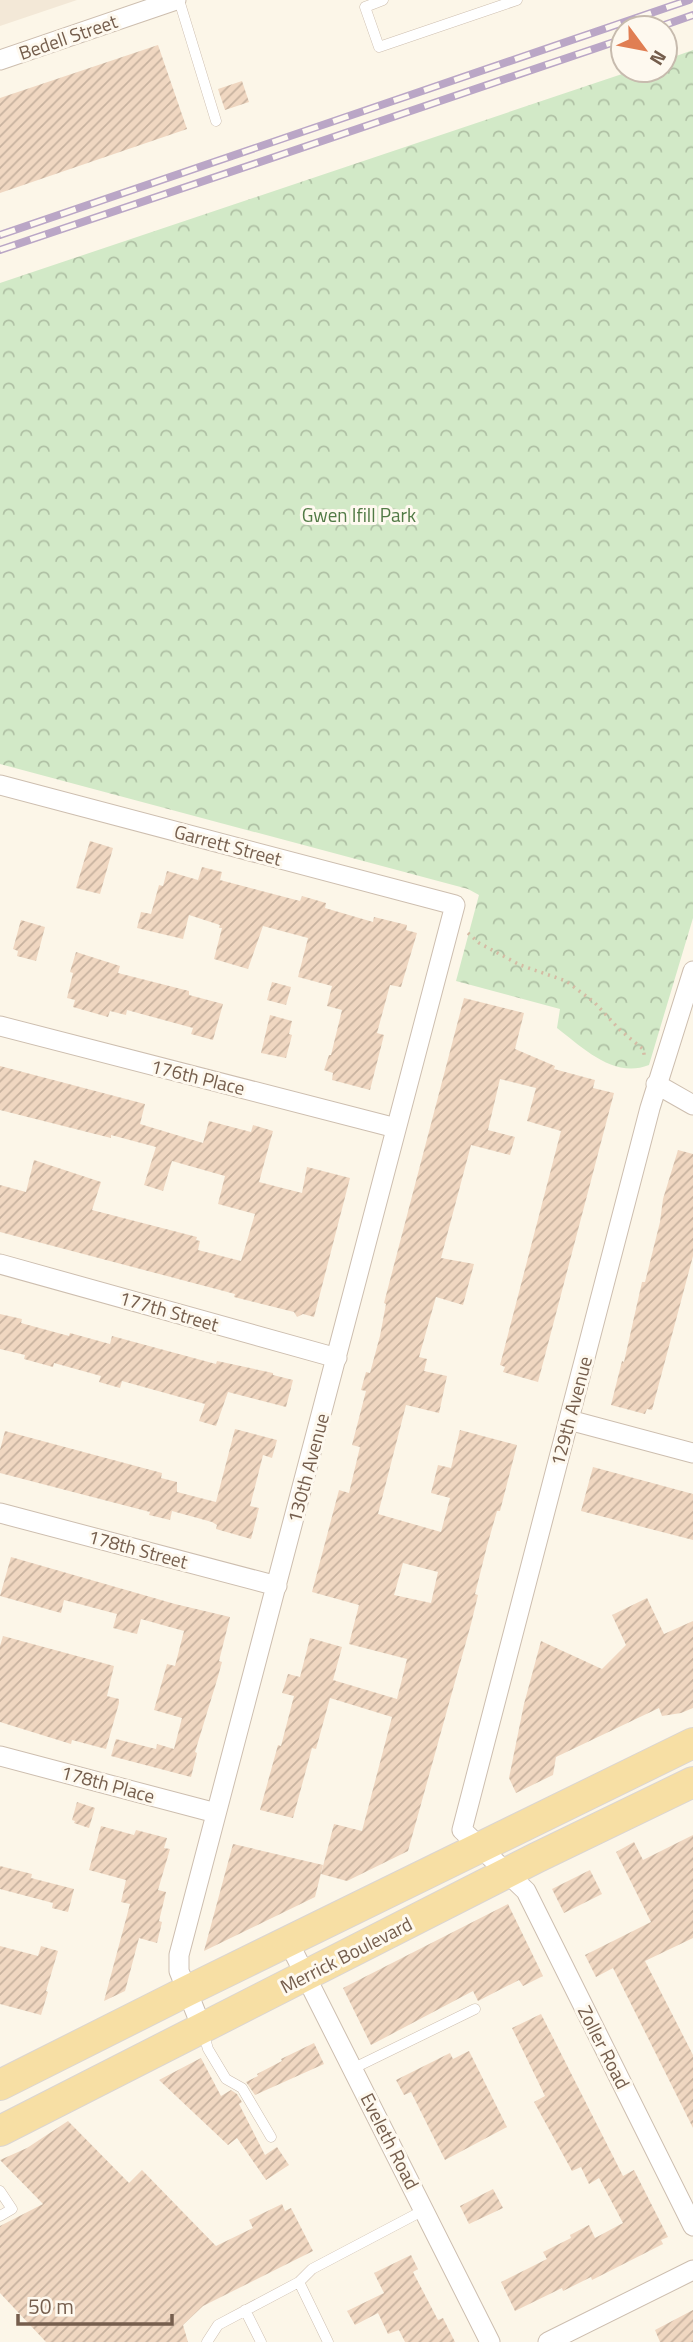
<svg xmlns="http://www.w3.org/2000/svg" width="693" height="2342" font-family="'Titillium Web',sans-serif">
	<defs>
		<pattern id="park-crowns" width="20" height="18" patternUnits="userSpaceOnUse" patternTransform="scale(1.75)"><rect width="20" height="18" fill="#d2e9c7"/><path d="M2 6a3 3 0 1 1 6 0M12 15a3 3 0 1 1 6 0" fill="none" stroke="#afc0a4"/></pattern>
		<pattern id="building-hatch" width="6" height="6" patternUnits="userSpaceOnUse" patternTransform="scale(1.75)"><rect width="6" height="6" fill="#f0d7c1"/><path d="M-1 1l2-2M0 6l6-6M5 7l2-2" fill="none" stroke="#c7b29f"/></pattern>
	</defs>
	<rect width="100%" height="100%" fill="#fcf6e8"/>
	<path fill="#f3e8d7" d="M0,0h77l-77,26z"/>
	<path fill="url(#park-crowns)" d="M693,50v868l-44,147c-35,14 -66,-17 -92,-37l3,-19 -104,-28 23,-86 -11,-6 -468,-125v-481l634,-213h31v-10z"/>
	<path fill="url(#building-hatch)" fill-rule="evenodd" d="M158,45l29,84 -187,64v-95z
		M242,81l7,21 -24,8 -7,-21z
		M90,841l23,7 -13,46 -24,-6z
		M202,867l20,5 -2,8 80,21 2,-5 24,7 -1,5 48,14 1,-5 33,8 -1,5 11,3 -16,54 -11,-2 -13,48 7,2 -14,55 -38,-10 1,-7 -9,-3 5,-15h2l11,-45 -15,-4 5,-20 -34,-9 10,-39 -45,-12 -15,43 -34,-10 8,-31h-3l1,-3 -31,-10 -6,24 -46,-11 4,-16 10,2 8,-29 4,1 4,-15 31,9z
		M21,920l24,7 -9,34 -19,-5 1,-5 -5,-2z
		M76,952l44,14 -2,7 71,18v4l34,9 -10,36 -22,-6 2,-6 -66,-18 -1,5 -16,-4 -2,6 -35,-10 2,-7 -8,-2 6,-25 -3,-1z
		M272,982l19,5 -5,18 -19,-5z
		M464,998l60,15 -9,36 40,17 -1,3 41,11 -2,8 21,5 -76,289 -35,-10 2,-5 -5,-2 61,-234 -34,-10 9,-33 -36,-9 -12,51 27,7 -5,18 -39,-10 -30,113 33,6 -11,41 -27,-8 -17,60 8,2 -3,12 23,5 -8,37 -33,-8 -28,109 63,18 9,-34 -19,-5 7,-28 13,3 9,-38 57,15 -17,66h-3l-10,35 -12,48 3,1 -7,29 -63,227 -61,30 -26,-7 13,-50 28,7 30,-114 -62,-19 -14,51 -4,-1 -19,70 -33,-8 18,-65 3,1 13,-50 -12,-3 6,-19 12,3 10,-39 32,9 -9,33 64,19 10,-40 -58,-15 10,-39 -47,-13 27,-102 10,3 11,-46 -8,-2 14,-54 -5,-1 5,-18 4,1 10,-37 6,-32 -2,-1zM403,1563l35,9 -7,31 -37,-8z
		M270,1015l22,6 -3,13 3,1 -6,23 -25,-5z
		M0,1066l145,38 -5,20 63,19 6,-22 42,11 2,-7 20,6 -14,51 43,11 5,-26 43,11 -36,139 -11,-3 -6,3 -3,-5 -60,-15 1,-3 -235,-62v-47l26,7 8,-32 67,22 -9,28 105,27 -1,3 4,1 -2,9 43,11 14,-47 -37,-10 7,-28 -53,-15 -9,30 -19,-6 12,-38 -45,-12v3l-111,-28z
		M678,1150l15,4v102l-41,154 -5,-1 -2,5 -34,-9 11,-44 2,1 18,-80h3l15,-60 3,-23z
		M0,1314l22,5 -1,4 48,13 1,-3 40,11 2,-8 104,28 1,-3 56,12v2l20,5 -7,27 -58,-15 -12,34 -17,-5 6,-17 -83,-23 -2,7 -21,-6 2,-6 -47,-13 -1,4 -29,-8 1,-4 -25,-6z
		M235,1429l42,11 -5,18 -9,-3 -6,24 -7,27 9,2 -8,31 -35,-10 1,-4 -5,-3 -40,-11 -2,9 -21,-5 1,-3 -150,-39v-23l5,-19 157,42 -1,5 16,4v10l39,10z
		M593,1467l100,27v46l-112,-29z
		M11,1557l164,47 55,13 -11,44 3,1 -5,18 -22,72 2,1 -6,24 -80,-21 5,-17 40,10 1,-5 17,5 8,-31 -28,-8 13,-46 8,2 9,-35 -43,-12 -4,15 -24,-6 4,-14 -53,-14 -3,13 -61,-17z
		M647,1598l17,36 29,-13v87l-12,5 -19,3 -3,-8 -19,9 -84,40 -3,18 -37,18 -7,-15 15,-74 17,-63 61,28 24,-24 -14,-30z
		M3,1636l111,30 -7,30 12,3v4l-13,46 -34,-9 -1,4 -71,-22v-76z
		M77,1802l18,6 -6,20 -15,-5 1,-2 -3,-1z
		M101,1826l33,9 2,-5 31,8 -3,10 6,1 -12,41 8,2 -7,29 3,1 -5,21 -18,-5 -14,53 -21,10 26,-97 -9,-2 5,-22 -37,-10z
		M693,1835v103l-48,23 48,94v73l-80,-160 -17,9 -11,-22 66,-33 -35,-70 18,-10 9,18z
		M233,1844l90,21 -8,32 -111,54z
		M0,1866l32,8 -1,4 43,11 -6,23 -16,-4 1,-5 -53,-14z
		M590,1870l12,24 -38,19 -12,-24z
		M508,1904l35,72 -20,10 -4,-6 -41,21 -5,-10 -102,54 -28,-57z
		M0,1946l38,10 3,-10 17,5 -12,40 2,1 -7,23 -41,-11z
		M541,2014l82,162 11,-6 34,67 -7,3 2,4 -71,36 -1,-3 -28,14 -1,-3 -47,23 -14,-29 46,-23 -4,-7 28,-14 -1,-3 19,-10 6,13 28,-15 -24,-45 -10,6 -8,-17 -9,4 -38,-69 11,-6 -33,-68z
		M314,2043l10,21 -69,31 -9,-13 12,-6 -1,-2 25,-13 -1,-2z
		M469,2051l38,76 -62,33 -34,-68 -7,3 -8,-15 54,-27 3,6z
		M201,2058l20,38 10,-6 6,4 5,8 -3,2 26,51 12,-8 12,18 -23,15 -29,-42 -9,7 -69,-65z
		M68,2121l61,62 13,-13 74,76 37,-18 -4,-8 33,-16 3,7 6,-3 22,43 -110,55 -20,19 5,17h-142l-46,-49v-67l43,-22 -43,-44 27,-12z
		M493,2189l10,19 -34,16 -9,-18z
		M411,2255l7,14 -5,3 25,48 5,-2 12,24h-50l-6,-12 -11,4 -10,-21 -23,12 -8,-14 37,-18 -10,-20z
		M693,2310v32h-33l-5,-12z"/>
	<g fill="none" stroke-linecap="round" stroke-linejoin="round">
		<g stroke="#cdbeaf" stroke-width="11">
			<path id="service" d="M179,0l37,121
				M383,0l-18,7 14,40 138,-47
				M203,2032l5,17 18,30 16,9 29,49
				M352,2069l123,-60
				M0,2191l12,18 -12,7
				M299,2282l29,60
				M245,2310l16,32
				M207,2342l11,-17 81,-43 13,-13 112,-59"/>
		</g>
		<g stroke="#cdbeaf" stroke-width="21">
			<path id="minor" d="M0,60l176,-60
				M0,785l455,120 -276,1050v16l23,57
				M693,971l-43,137 -188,722 64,61 167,335
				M0,1026l396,102
				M656,1084l37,21
				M0,1264l337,94
				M569,1420l124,33
				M0,1513l277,73
				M0,1756l216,57
				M288,1941l202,401
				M548,2342l145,-72"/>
		</g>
		<g stroke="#dbd5d1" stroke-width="32">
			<path id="primary" d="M0,2085l187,-94 506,-248
				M0,2131l536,-273 157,-76"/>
		</g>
		<path stroke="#d5bba4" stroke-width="3.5" stroke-dasharray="2 5" stroke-linecap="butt" d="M468,933l11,10 41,22 46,16 28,21 27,29 22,18 2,10"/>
		<use href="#service" stroke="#fff" stroke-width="10"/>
		<use href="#minor" stroke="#fff" stroke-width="19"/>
		<use href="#primary" stroke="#f7dfa4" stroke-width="30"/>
		<g stroke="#baa6c6" stroke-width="8">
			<path id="rail" d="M656,28l37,-13
				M0,235l689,-235
				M0,250l623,-211"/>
		</g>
		<use href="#rail" stroke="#fef9ef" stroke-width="5" stroke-dasharray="16" stroke-linecap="butt"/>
	</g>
	<g text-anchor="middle" stroke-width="6" stroke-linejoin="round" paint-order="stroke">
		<g font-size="19" fill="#755e4d" stroke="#fef9ef">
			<text transform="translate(68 37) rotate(-19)" y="7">Bedell Street</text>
			<text transform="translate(228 845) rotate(15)" y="7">Garrett Street</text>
			<text transform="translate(198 1077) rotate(14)" y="7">176th Place</text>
			<text transform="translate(169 1311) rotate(16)" y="7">177th Street</text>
			<text transform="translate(571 1411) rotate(-75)" y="7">129th Avenue</text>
			<text transform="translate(308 1468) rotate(-75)" y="7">130th Avenue</text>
			<text transform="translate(138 1549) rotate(15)" y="7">178th Street</text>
			<text transform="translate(108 1784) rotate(15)" y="7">178th Place</text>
			<text transform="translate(346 1955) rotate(-27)" y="7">Merrick Boulevard</text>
			<text transform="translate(604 2047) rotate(63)" y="7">Zoller Road</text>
			<text transform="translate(390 2141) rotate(63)" y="7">Eveleth Road</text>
		</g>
		<g font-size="19" fill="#517a45" stroke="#fef9ef">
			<text x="359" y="522">Gwen Ifill Park</text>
		</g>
	</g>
	<g transform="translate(644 49) rotate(122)"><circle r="33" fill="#fef9ef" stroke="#c7bbae" stroke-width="2"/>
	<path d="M0-5L12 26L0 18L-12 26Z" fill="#e07e53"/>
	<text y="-10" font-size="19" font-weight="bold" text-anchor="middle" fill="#755e4d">N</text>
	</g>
	<path d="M18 2314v10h154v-10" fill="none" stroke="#755e4d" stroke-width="3.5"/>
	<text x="28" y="2314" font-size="21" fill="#755e4d" stroke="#fef9ef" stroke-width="5" paint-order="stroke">50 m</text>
</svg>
